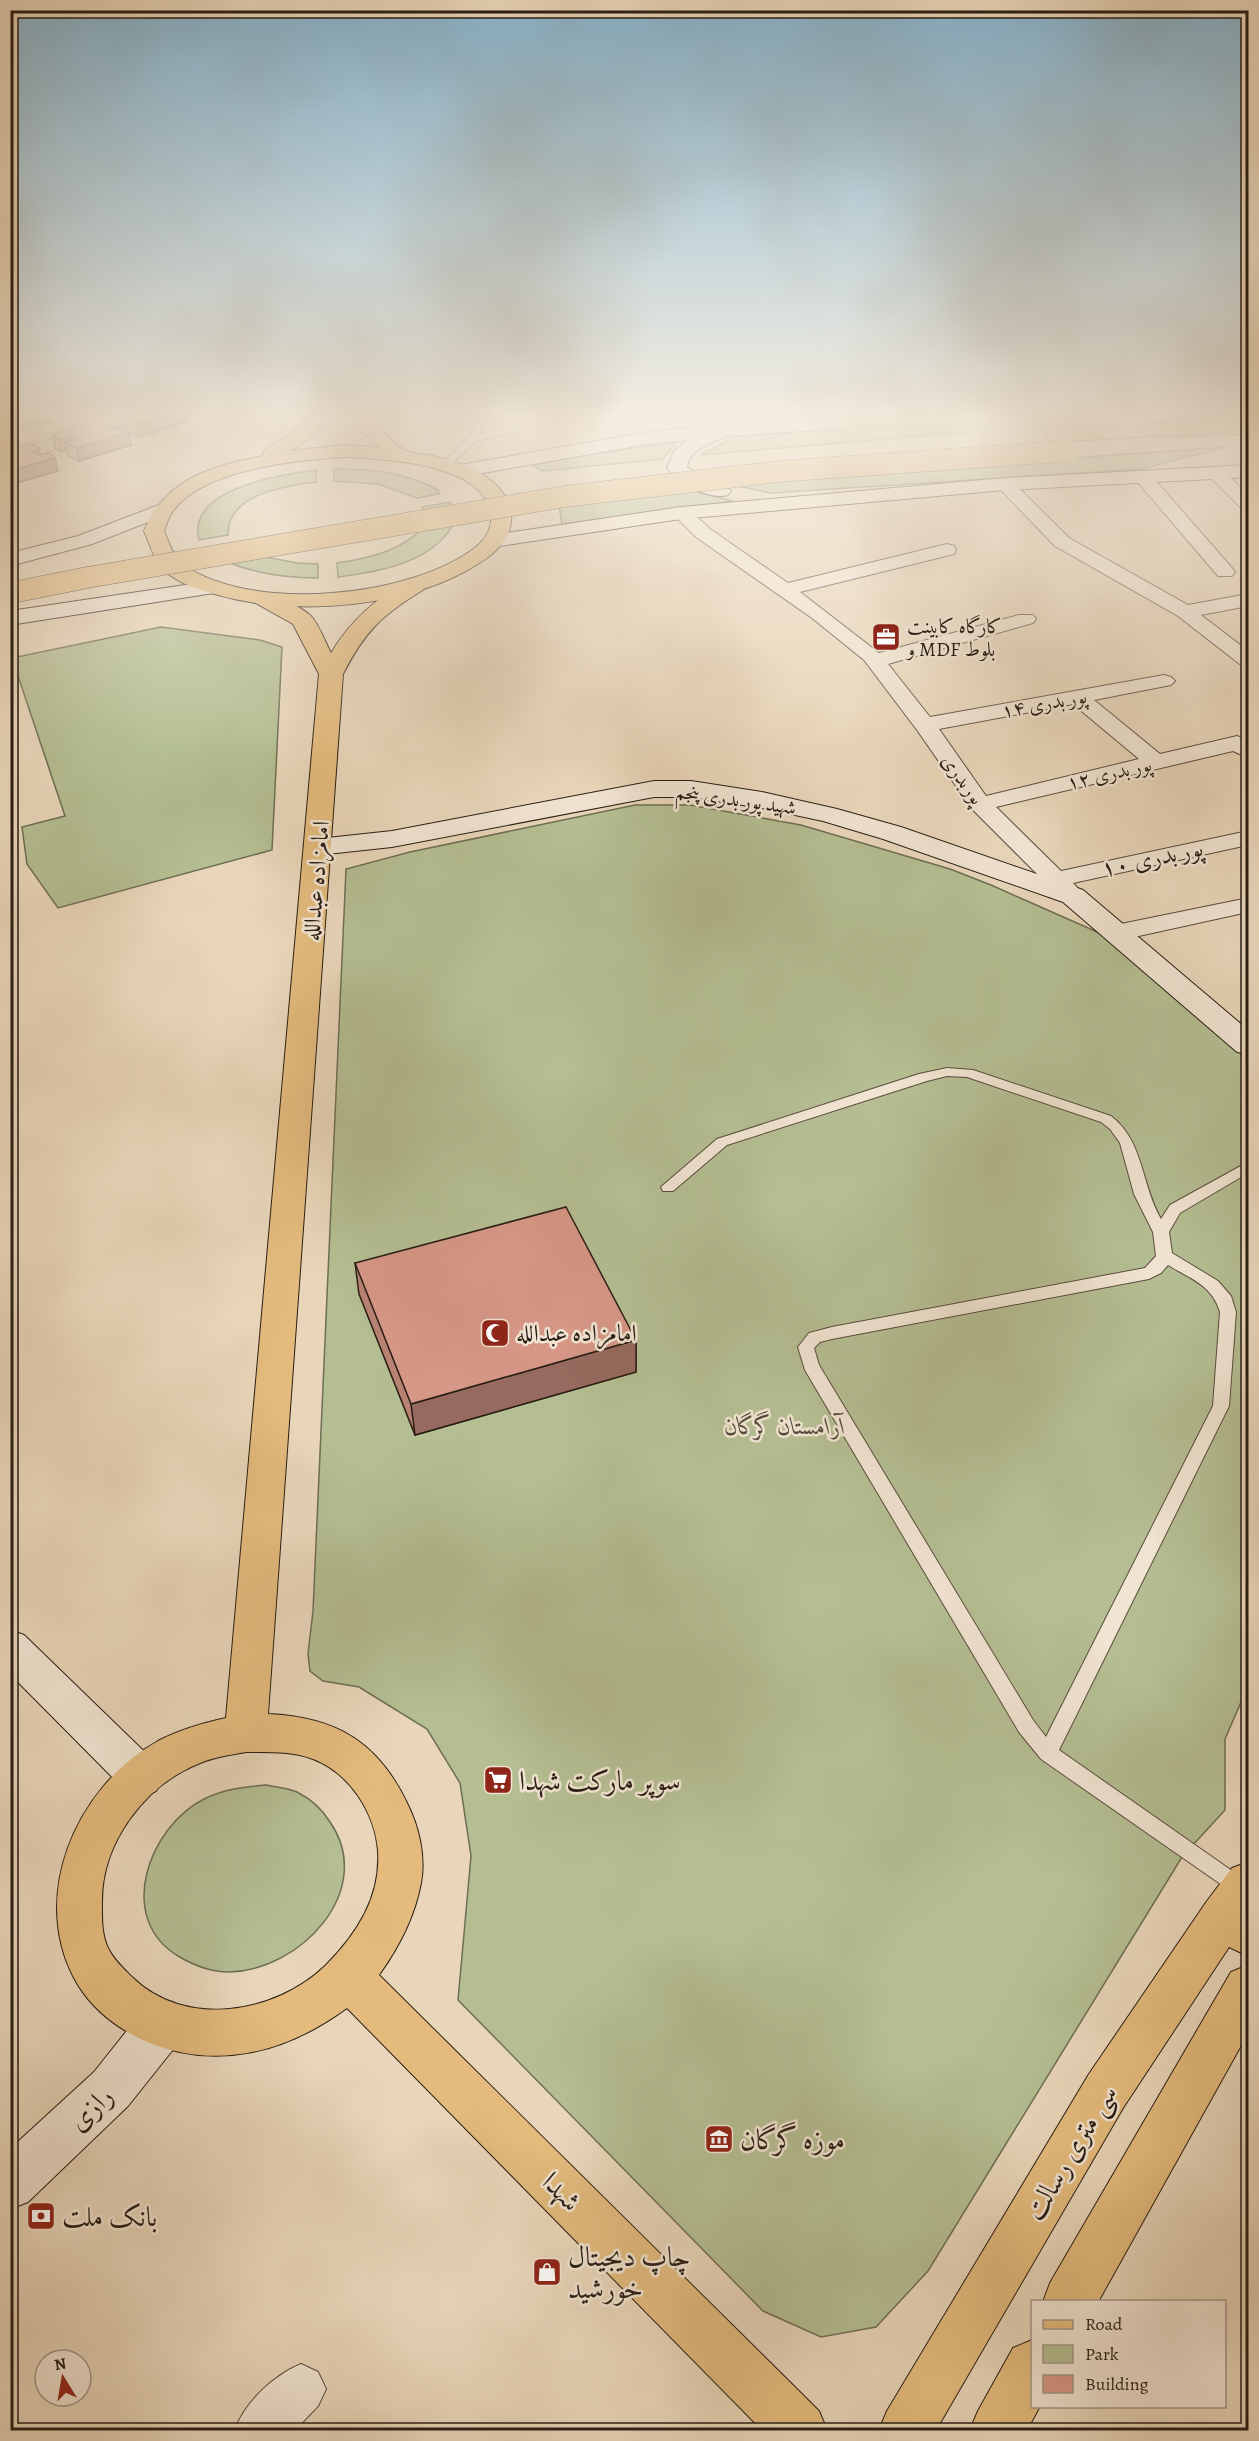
<svg xmlns="http://www.w3.org/2000/svg" width="1259" height="2441" font-family="Alegreya,Amiri,serif">
	<rect width="100%" height="100%" fill="#e9d6ba"/>
	<filter id="stains"><feTurbulence type="fractalNoise" baseFrequency=".00333" numOctaves="4"/><feColorMatrix values="0 0 0 0 .2 0 0 0 0 .09 0 0 0 0 .02 0 0 0 .5 -.17"/></filter>
	<radialGradient id="worn" r=".72"><stop offset=".6" stop-color="#630" stop-opacity="0"/><stop offset="1" stop-color="#630" stop-opacity=".3"/></radialGradient>
	<path fill="#b4be92" stroke="#6e6e53" stroke-width="1.5" d="M1034,415h214v4l-256,11 -291,25 34,-18 178,-15z
		M676,443l-13,16 -120,12 -12,-6 59,-11z
		M1225,447l-84,22 -370,24 -48,-10z
		M334,469c37,0 71,3 104,21l1,4 -22,4 -39,-14 -44,-3z
		M317,470l-1,12c-31,4 -89,12 -88,53l-29,5c-13,-52 84,-66 118,-70z
		M685,489l48,12 -171,24 -3,-20z
		M450,502l5,18c-18,42 -76,52 -117,57l-1,-14c34,-5 64,-12 88,-37l-3,-19z
		M260,556l37,7 21,1v14c-32,0 -63,-4 -93,-17z
		M161,627l99,13 22,7 -10,203 -214,58 -31,-44 -5,-37 43,-11 -53,-158z
		M635,805h55l111,20 149,44 41,16 113,50 144,125v626l-23,53v71l-43,47 -254,414 -52,56 -55,10 -58,-26 -305,-311 13,-144 -11,-73 -33,-54 -68,-42 -36,-6 -13,-10 -2,-17 5,-43 33,-742 64,-17z
		M266,1785c9,2 22,3 31,7 14,7 25,17 33,30 47,68 -30,149 -101,150 -18,0 -36,-7 -51,-16 -63,-38 -29,-129 26,-157 20,-10 40,-12 62,-14z"/>
	<g fill="none" stroke-linecap="round" stroke-linejoin="round">
		<g stroke="#594b3e" stroke-width="2">
			<path id="lane" d="M479,415h8l-8,20 65,-16 7,-4h10l-11,8 -76,19 -25,25h-6v-4l27,-27z
				M761,415h9l-18,15h-6v-4z
				M947,1068l26,2 138,46c33,25 30,69 50,103l9,-14 78,-43v11l-68,40 -11,19 3,21 46,28 13,15 5,16 -7,94 -170,344 189,132v14l-6,3 -201,-140 -22,-27 -214,-362 -7,-23 11,-14 23,-6 313,-59 11,-12 -3,-24 -19,-38 -14,-51 -10,-14 -9,-7 -134,-45 -20,-1 -20,5 -200,64 -54,46h-10l-2,-4 56,-48 202,-65zM1168,1265c23,14 44,20 52,47l-7,94 -167,331 -13,-17 -214,-355 -5,-17 6,-6 12,-3 317,-60 12,-6z"/>
		</g>
		<g stroke="#594b3e" stroke-width="2">
			<path id="street" d="M122,415h24l-2,4 -134,45v-11z
				M1215,467l6,1 27,27v15l-6,-1 -33,-33 -3,-4 3,-4z
				M1142,471l6,1 84,96 3,4 -3,4h-14l-82,-96 -3,-4 3,-4z
				M1005,479l6,1 58,58 119,67 60,-11v12l-47,9 47,36v16l-7,-2 -63,-49 -123,-70 -56,-58 -3,-4 3,-4z
				M681,507l7,2 22,20 78,54 159,-39 7,2 2,4 -2,4 -154,38 79,61 140,-38h14l3,4 -3,4 -145,41 42,53 234,-42 7,2 4,4 -4,4 -77,15 66,54 77,-18 11,5v17l-15,-7 -237,56 65,64 187,-40v14l-175,38 12,13 -3,5 -9,2 -9,-2 -92,-92 -55,-79 -53,-70 -52,-42 -116,-81 -24,-24 2,-4zM1073,704l66,55 -153,37 -47,-67z
				M1248,898v14l-132,29 -9,-3 -4,-5 4,-5 9,-3z
				M301,2364l17,8 8,17 -8,17 -23,24h-60c9,-27 39,-55 66,-66z"/>
		</g>
		<g stroke="#291d14" stroke-width="2">
			<path id="secondary" d="M868,415h98l-2,4 -7,2 -233,15c-14,10 -33,11 -37,31 11,8 39,17 44,24l-3,4c-19,5 -50,-11 -61,-27l7,-17 13,-11 -39,4 -188,33 -7,-2 -3,-4 3,-4 7,-2 188,-33 101,-10z
				M1248,465v12l-243,13 -324,29 -188,28 -7,-2 -3,-4 3,-4 7,-2 188,-28 324,-29z
				M164,503l7,2 3,4 -3,4 -79,31 -82,22v-13l68,-17z
				M212,581l8,1 3,5 -3,5 -210,33v-14z
				M654,781h37l71,11 75,17 64,18 182,63 165,140v24l-11,-2 -174,-150 -180,-63 -60,-18 -61,-13 -71,-11h-37l-262,50 -74,8 -9,-2 -4,-6 4,-6 9,-2 74,-8z
				M10,1630l14,5 132,128 7,14 -7,14 -15,6 -15,-6 -116,-117z
				M162,2001l17,7 7,17 -7,17 -51,64 -100,96 -18,7v-60l84,-77 51,-64z"/>
		</g>
		<g stroke="#291d14" stroke-width="2">
			<path id="primary" d="M415,579l8,1 3,5 -3,5c-41,25 -58,41 -80,84l-75,1040c68,3 110,28 139,89 12,24 19,53 14,80 -6,33 -22,64 -42,92l440,436 8,19h-65l-415,-422c-60,44 -129,63 -200,34 -27,-12 -53,-31 -69,-57 -51,-85 -3,-198 80,-244 21,-11 45,-18 68,-23l93,-1044 -26,-50 -39,-22 -3,-5 3,-5c14,-3 45,14 56,23 9,9 15,27 21,38 20,-33 44,-53 76,-73zM246,1752c22,0 47,-1 67,7 37,14 62,54 65,92 3,46 -21,83 -53,115 -50,48 -140,63 -193,11 -8,-8 -17,-16 -23,-27 -8,-15 -7,-33 -7,-49 0,-58 42,-115 96,-137 15,-7 32,-9 48,-12z
				M1248,1862v94l-19,-9 -106,161 -187,322h-57l8,-19 202,-337 118,-173 25,-33z
				M1248,1965v68l-150,269h-55l7,-19 181,-311z
				M1032,2340v66h8l-13,24h-57l8,-19 35,-63z"/>
		</g>
		<g stroke="#291d14" stroke-width="2">
			<path id="highway" d="M312,415h18l-13,19 -28,17 56,-6 34,2 -17,-15 -6,-17h18c4,13 20,31 33,36 6,3 15,3 22,4 33,8 77,21 82,60 2,21 -14,37 -30,47 -69,46 -185,55 -263,33 -18,-5 -39,-11 -53,-24 -11,-10 -15,-27 -21,-40 21,-52 67,-65 119,-75l1,-6 39,-24zM345,457c40,2 140,6 146,58 1,13 -5,24 -15,32 -65,51 -227,67 -295,16 -9,-7 -12,-22 -17,-32 2,-6 4,-12 7,-17 28,-45 126,-54 174,-57z
				M1248,422v12l-95,2 -99,6 -7,-2 -2,-4 2,-4 7,-2 99,-6z"/>
		</g>
		<use href="#lane" fill="#f1e4d2" fill-rule="evenodd"/>
		<use href="#street" fill="#f1e4d2" fill-rule="evenodd"/>
		<use href="#secondary" fill="#f1e4d2" fill-rule="evenodd"/>
		<use href="#primary" fill="#e4bb7d" fill-rule="evenodd"/>
		<use href="#highway" fill="#e4bb7d" fill-rule="evenodd"/>
		<g stroke="#291d14" stroke-width="22" stroke-linecap="butt">
			<path id="highway-bridge" d="M10,593l80,-16 478,-81 216,-25 284,-20"/>
		</g>
		<use href="#highway-bridge" stroke="#e4bb7d" stroke-width="21"/>
	</g>
	<path fill="#b88273" stroke="#291d14" stroke-width="1.5" d="M10,415h60l1,4 -56,11 -5,-4z
		M111,415h75l1,7 -49,15 -10,-4 3,12 -52,16 -11,-5 -1,-6 -6,2 -6,-4 -3,-13 60,-12 1,6 6,-1 -6,-3z
		M355,1263l281,77v32l-221,63 -56,-141z"/>
	<path fill="#966a5e" stroke="#291d14" stroke-width="1.5" d="M22,415h48l1,4 -56,11 -2,-13z
		M120,415h8l1,6 -5,-2 2,8 -6,1 -3,-12z
		M167,415h19l1,7 -49,15 -2,-13z
		M112,423l2,13 -10,-10z
		M128,432l3,13 -52,16 -2,-13z
		M69,436l2,9 -6,-2 2,7 -6,2 -2,-13z
		M39,448l3,13 -11,-10z
		M55,458l3,13 -48,14v-14z
		M636,1340v32l-221,63 -4,-31z"/>
	<path fill="#d69786" stroke="#291d14" stroke-width="1.5" d="M130,415h37l-31,9 -12,-5 10,-2z
		M103,418l9,5 -8,3 8,4 9,-2 7,4 -51,16 -12,-5 10,-3 -6,-4 -10,3 -7,-4z
		M31,443l8,5 -8,3 8,4 10,-2 6,5 -45,13v-22z
		M566,1207l70,133 -225,64 -56,-141z"/>
	<linearGradient id="sky" x2="0" y2="1"><stop stop-color="#87b6d1"/><stop offset="0.55" stop-color="#f5ede0"/><stop offset="1" stop-color="#f5ede0" stop-opacity="0"/></linearGradient>
	<rect width="1259" height="757" fill="url(#sky)"/>
	<defs>
		<g id="office-square" transform="scale(1.5)"><rect x="-9" y="-9" width="18" height="18" rx="4" fill="#8f2418" stroke="#f1e4d2"/><path d="M-6-3h4V-5.5h4V-3h4V5H-6ZM-1-4.5V-3h2v-1.5ZM-6 0V1H6V0Z" fill="#fff"/></g>
		<g id="mosque-square" transform="scale(1.5)"><rect x="-9" y="-9" width="18" height="18" rx="4" fill="#8f2418" stroke="#f1e4d2"/><path d="M3.5-4.9A6 6 0 1 0 3.5 4.9A5 5 0 1 1 3.5-4.9Z" fill="#fff"/></g>
		<g id="supermarket-square" transform="scale(1.5)"><rect x="-9" y="-9" width="18" height="18" rx="4" fill="#8f2418" stroke="#f1e4d2"/><path d="M-6-5.5h2.5l.6 2H6L4.5 2H-2.5L-4.4-4H-6ZM-1.5 3.2a1.3 1.3 0 1 0 .1 0ZM3 3.2a1.3 1.3 0 1 0 .1 0Z" fill="#fff"/></g>
		<g id="museum-square" transform="scale(1.5)"><rect x="-9" y="-9" width="18" height="18" rx="4" fill="#8f2418" stroke="#f1e4d2"/><path d="M0-6L6-3V-2H-6V-3ZM-5-1h2V3h-2ZM-1-1h2V3h-2ZM3-1h2V3H3ZM-6 4H6V6H-6Z" fill="#fff"/></g>
		<g id="bank-square" transform="scale(1.5)"><rect x="-9" y="-9" width="18" height="18" rx="4" fill="#8f2418" stroke="#f1e4d2"/><path d="M-6-4H6V4H-6ZM0-2.3a2.3 2.3 0 1 0 0 4.6a2.3 2.3 0 1 0 0-4.6Z" fill="#fff"/></g>
		<g id="shop-square" transform="scale(1.5)"><rect x="-9" y="-9" width="18" height="18" rx="4" fill="#8f2418" stroke="#f1e4d2"/><path d="M-5-2.5h2.3a2.7 3.5 0 0 1 5.4 0H5L5.5 6h-11ZM-1.5-2.5h3a1.5 2.3 0 0 0-3 0Z" fill="#fff"/></g>
	</defs>
	<g fill-rule="evenodd">
		<use href="#office-square" x="886" y="637"/>
		<use href="#mosque-square" x="495" y="1333"/>
		<use href="#supermarket-square" x="498" y="1780"/>
		<use href="#museum-square" x="719" y="2139"/>
		<use href="#bank-square" x="41" y="2216"/>
		<use href="#shop-square" x="547" y="2272"/>
	</g>
	<g text-anchor="middle" stroke-width="5" stroke-linejoin="round" paint-order="stroke">
		<g font-size="20" fill="#291d14" stroke="#f1e4d2" text-anchor="start">
			<text x="907" y="633">کارگاه کابینت<tspan x="907" dy="23">و MDF بلوط</tspan></text>
		</g>
		<g font-size="20" fill="#291d14" stroke="#f1e4d2">
			<text transform="translate(1044 703) rotate(-10)" y="7">پور بدری ۱۴</text>
			<text transform="translate(1109 773) rotate(-13)" y="7">پور بدری ۱۲</text>
			<text transform="translate(963 779) rotate(54)" y="7">پوربدری</text>
			<text transform="translate(736 799) rotate(8)" y="7">شهید پور بدری پنجم</text>
		</g>
		<g font-size="24" fill="#291d14" stroke="#f1e4d2">
			<text transform="translate(1152 858) rotate(-12)" y="8">پور بدری ۱۰</text>
			<text transform="translate(316 881) rotate(-85)" y="8">امامزاده عبدالله</text>
		</g>
		<g font-size="24" fill="#291d14" stroke="#f1e4d2" text-anchor="start">
			<text x="516" y="1341">امامزاده عبدالله</text>
		</g>
		<g font-size="24" font-style="italic" fill="#534d3a" stroke="#f1e4d2">
			<text x="785" y="1434">آرامستان گرگان</text>
		</g>
		<g font-size="28" fill="#291d14" stroke="#f1e4d2" text-anchor="start">
			<text x="519" y="1790">سوپر مارکت شهدا</text>
			<text x="740" y="2149">موزه گرگان</text>
			<text x="62" y="2226">بانک ملت</text>
			<text x="568" y="2266">چاپ دیجیتال<tspan x="568" dy="32">خورشید</tspan></text>
		</g>
		<g font-size="28" fill="#291d14" stroke="#f1e4d2">
			<text transform="translate(90 2108) rotate(-44)" y="10">رازی</text>
			<text transform="translate(1070 2152) rotate(-59)" y="10">سی متری رسالت</text>
			<text transform="translate(562 2191) rotate(45)" y="10">شهدا</text>
		</g>
	</g>
	<rect width="1259" height="2441" fill="none" stroke="#e9d6ba" stroke-width="36"/>
	<rect x="12" y="12" width="1235" height="2417" fill="none" stroke="#291d14" stroke-width="3"/>
	<rect x="18" y="18" width="1223" height="2405" fill="none" stroke="#291d14" stroke-width="1.5"/>
	<rect x="1031" y="2300" width="195" height="108" fill="#f1e4d2" stroke="#a19486" stroke-width="1.5"/>
	<rect x="1043" y="2320" width="30" height="9" fill="#e4bb7d" stroke="#a19486" stroke-width="1.5"/>
	<text x="1085" y="2330" font-size="18" fill="#291d14">Road</text>
	<rect x="1043" y="2345" width="30" height="18" fill="#b4be92" stroke="#a19486" stroke-width="1.5"/>
	<text x="1085" y="2360" font-size="18" fill="#291d14">Park</text>
	<rect x="1043" y="2375" width="30" height="18" fill="#d69786" stroke="#a19486" stroke-width="1.5"/>
	<text x="1085" y="2390" font-size="18" fill="#291d14">Building</text>
	<g transform="translate(63 2378) rotate(349)"><circle r="28" fill="#f1e4d2" stroke="#a19486" stroke-width="1.5"/>
	<path d="M0-4.5L10 22L0 15L-10 22Z" fill="#8f2418"/>
	<text y="-9" font-size="16" font-weight="bold" text-anchor="middle" fill="#291d14">N</text>
	</g>
	<rect width="100%" height="100%" filter="url(#stains)"/>
	<rect width="100%" height="100%" fill="url(#worn)"/>
</svg>
